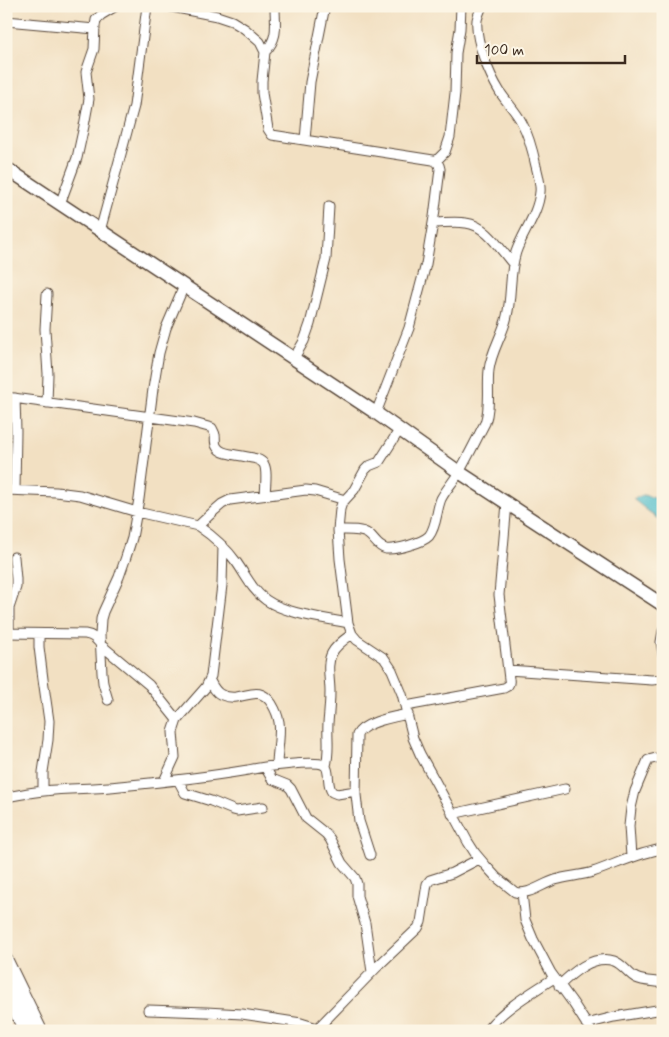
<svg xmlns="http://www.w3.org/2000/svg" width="669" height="1037" font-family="Mynerve,sans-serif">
	<rect width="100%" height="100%" fill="#fcf5e5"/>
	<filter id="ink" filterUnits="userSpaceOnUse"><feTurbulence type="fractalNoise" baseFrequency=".02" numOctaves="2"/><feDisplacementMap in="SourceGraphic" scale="10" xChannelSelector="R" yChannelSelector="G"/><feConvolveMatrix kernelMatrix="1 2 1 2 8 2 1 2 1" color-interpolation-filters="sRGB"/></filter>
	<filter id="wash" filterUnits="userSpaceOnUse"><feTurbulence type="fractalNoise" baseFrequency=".0096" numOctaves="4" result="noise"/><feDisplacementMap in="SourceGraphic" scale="20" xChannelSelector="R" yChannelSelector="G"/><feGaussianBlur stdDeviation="1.12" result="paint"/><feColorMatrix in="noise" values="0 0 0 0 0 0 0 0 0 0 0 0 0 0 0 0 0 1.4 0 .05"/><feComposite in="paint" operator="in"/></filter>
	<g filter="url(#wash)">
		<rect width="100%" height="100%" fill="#f2e0c2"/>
		<path fill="#54c0cd" stroke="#487576" d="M643,495l20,5v23l-30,-24z"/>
	</g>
	<g filter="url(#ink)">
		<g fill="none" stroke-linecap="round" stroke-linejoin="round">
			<g stroke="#564537" stroke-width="11">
				<path id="street" d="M167,6l50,10 15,5 13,8 15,13 5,10 -3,29v12l6,36 4,6 161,25c5,2 6,4 7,9l-6,48 -8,47 -17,64 -33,85
					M6,21l89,8
					M265,52c14,-15 10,-26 10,-46
					M305,140l5,-58 15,-76
					M436,161l9,-9 5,-15 5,-44 1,-40 4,-24 1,-23
					M60,204l17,-46 7,-32 5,-27 -3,-27 8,-23 1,-23 1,-6 5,-5 15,-9
					M433,223c11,0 22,-2 33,0 20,2 34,26 47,41
					M100,231l34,-125 13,-100
					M47,294l-2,35 3,45 -1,29
					M294,358l10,-17 6,-17 16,-65 3,-53
					M6,397l188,26 18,5c1,3 3,5 3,7 1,5 -1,8 2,12 3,5 9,6 14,7 36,7 37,2 34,41
					M15,398l1,33 -1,59
					M400,429l-21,33 -10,4 -4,4 -11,20 -12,13 -2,6 -2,21 2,29 8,64 4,11 5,6 27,18 8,12 10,24 11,44 7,16 15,27 33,61 7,11 11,13 10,11 19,15c13,4 27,-8 40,-12 12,-4 25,-4 38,-8 24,-8 44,-19 70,-23
					M6,490l50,2 24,3 57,17 61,14c15,10 29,23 39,37 9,13 16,28 29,37 20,14 58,18 82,23
					M198,526l17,-16 7,-6 8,-4 76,-10 9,1 30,9
					M338,530c9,0 23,-1 30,4 7,5 9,13 18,15 10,1 36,-6 43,-13 8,-10 7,-25 12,-37 4,-8 12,-17 17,-25 10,-17 18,-34 27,-51 6,-17 2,-35 4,-53 2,-19 14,-35 18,-54 5,-21 2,-43 9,-64 7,-20 22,-38 24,-60 1,-8 -2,-18 -4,-26 -3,-14 -7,-30 -14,-43 -6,-12 -15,-20 -22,-31 -11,-18 -25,-51 -23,-72 1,-5 3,-9 5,-14
					M663,631l-2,11 2,12
					M6,633l79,1c8,1 11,5 16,11l48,40 28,35
					M9,633v-25l7,-21v-8l-2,-22
					M39,634v13l4,32 6,42 -1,19 -5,32v19
					M508,670l144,10 11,-1
					M210,681c3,6 6,12 12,14 21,9 35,-14 50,9 3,5 6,12 7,18 2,12 -2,31 -2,43
					M108,700l-5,-17 -1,-10 -2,-38 1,-16 2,-7 16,-35 7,-20 6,-19 7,-39 14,-110 6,-36 7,-25 18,-42
					M406,706l98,-18c5,-2 6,-4 5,-9l-10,-84 8,-92
					M326,766c4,-17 1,-27 2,-43 1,-10 2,-21 2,-31 0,-13 -4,-28 2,-39 4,-8 13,-14 20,-19
					M265,767l7,12 15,6 4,4 15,29 20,16 4,5 12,24 13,15 2,6v12l8,27 7,49
					M178,780l7,13 26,8 22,9 4,1 26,-4
					M164,781l11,-24 -2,-25 4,-12 29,-33 5,-11 11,-91 1,-39
					M6,797c13,-2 25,-5 38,-6 25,-3 51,-2 76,-5 43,-4 86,-9 128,-16 13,-3 67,-10 76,-5 7,4 2,19 8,27l5,2 19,-3
					M452,814l113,-25
					M370,855l-11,-34 -3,-26 1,-60c6,-13 37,-18 51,-21
					M631,857l-2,-31 2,-18 4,-17 13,-31 12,-3 3,-1
					M522,893l3,27 8,19 18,34 22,30 18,28
					M559,986c13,-13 34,-32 55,-25 9,3 14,13 22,17 8,4 18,3 27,5
					M148,1010l58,2 36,2 59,9 13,4 2,4
					M586,1024l28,-7 49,-8
					M316,1030l64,-66 38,-36 3,-6 6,-38 3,-4 22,-7 27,-14
					M486,1031c18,-23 44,-37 68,-53"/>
			</g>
			<g stroke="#564537" stroke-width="15">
				<path id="secondary" d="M6,168l370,245 83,59 204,133"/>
			</g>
			<g stroke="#564537" stroke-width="16">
				<path id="primary" d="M6,961l34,70
					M6,990l20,41"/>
			</g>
			<use href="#street" stroke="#fff" stroke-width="9"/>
			<use href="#secondary" stroke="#fff" stroke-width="12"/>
			<use href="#primary" stroke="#fff" stroke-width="14"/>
		</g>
	</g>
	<rect width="669" height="1037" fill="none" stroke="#fcf5e5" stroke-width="25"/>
	<path d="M477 55v8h148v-8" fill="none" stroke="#3b2a1e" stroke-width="2.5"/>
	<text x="484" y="55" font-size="15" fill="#3b2a1e" stroke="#fcf5e5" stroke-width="4" paint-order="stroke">100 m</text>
</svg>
